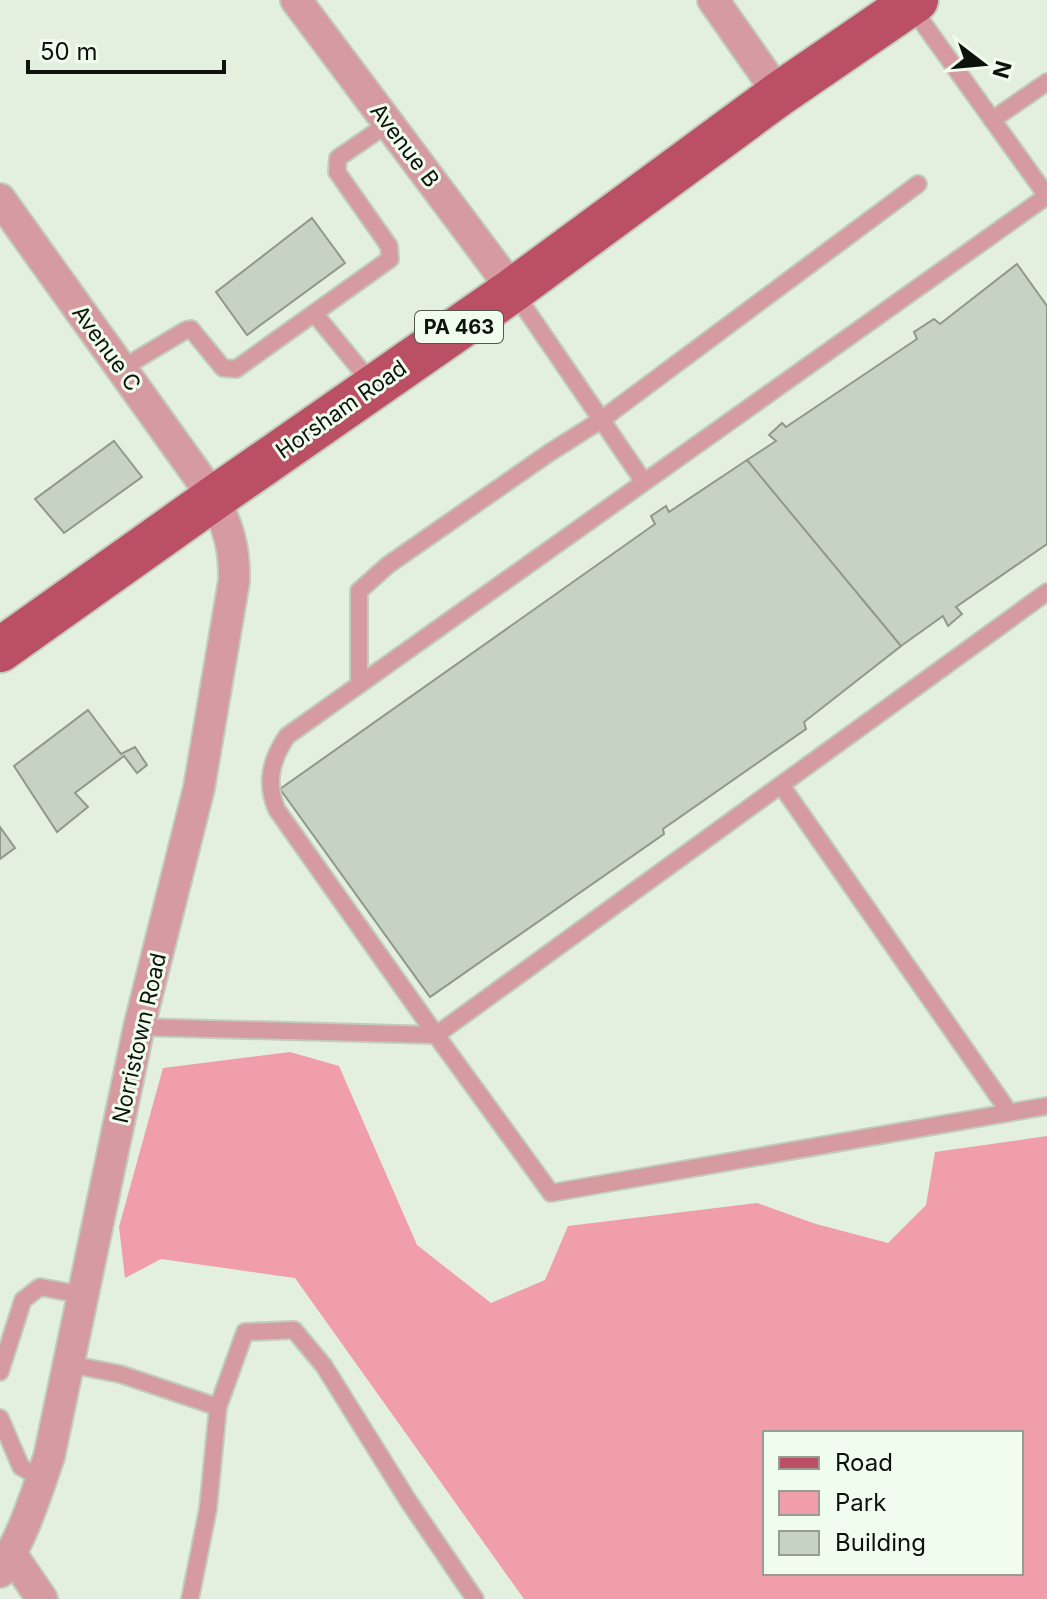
<svg xmlns="http://www.w3.org/2000/svg" width="1047" height="1599" font-family="Inter,sans-serif">
	<rect width="100%" height="100%" fill="#e3efdf"/>
	<path fill="#f09ea9" fill-rule="evenodd" d="M290,1052l49,14 78,179 74,58 54,-23 23,-54 189,-23 59,21 72,19 38,-38 9,-53 112,-16v463h-523l-229,-321 -134,-19 -36,19 -6,-51 44,-159zM1021,1433v140h-256v-140z"/>
	<path fill="#c6d2c3" stroke="#8f998b" stroke-width="2" d="M312,218l33,45 -98,72 -31,-43z
		M1017,264l30,42v238l-91,63 6,7 -14,12 -5,-10 -42,30 -154,-186 29,-19 -7,-6 13,-12 4,4 131,-88 -3,-7 20,-13 6,5z
		M114,441l28,36 -78,56 -29,-34z
		M747,460l154,186 -97,76 2,7 -143,100 1,5 -234,163 -150,-208 375,-265 -4,-8 15,-10 3,6z
		M88,710l33,44 14,-7 12,18 -10,8 -13,-17 -49,37 13,14 -31,25 -43,-66z
		M0,827l15,21 -15,11z"/>
	<g fill="none" stroke-linecap="round" stroke-linejoin="round">
		<g stroke="#c1ccbd" stroke-width="20">
			<path id="service" d="M910,5l137,191
				M992,120l55,-38
				M1047,196l-760,540c-16,24 -22,47 -10,74l159,225 611,-443
				M514,292l130,190
				M314,313l59,72
				M121,369l65,-39 5,-1 32,39 13,1 154,-110 -1,-13 -52,-74 1,-14 51,-35
				M359,685v-94l29,-26 161,-112 52,-33 317,-236
				M781,785l228,327
				M139,1027l297,8 115,158 496,-87
				M68,1364l52,10 98,33
				M0,1372l23,-72 17,-13 43,8
				M0,1418l21,49 20,11
				M190,1599l18,-90 10,-102 27,-75 49,-2 30,36 85,136 66,97"/>
		</g>
		<g stroke="#c1ccbd" stroke-width="34">
			<path id="minor" d="M296,0l217,290
				M713,0l66,94
				M0,199l214,299c14,28 21,51 20,83l-35,207 -60,239 -90,430c-14,40 -26,80 -49,115
				M12,1555l30,44"/>
		</g>
		<g stroke="#c1ccbd" stroke-width="48">
			<path id="primary" d="M0,650l214,-152 299,-208 266,-196 137,-94"/>
		</g>
		<use href="#service" stroke="#d69aa1" stroke-width="16"/>
		<use href="#minor" stroke="#d69aa1" stroke-width="30"/>
		<use href="#primary" stroke="#bb5064" stroke-width="44"/>
	</g>
	<g text-anchor="middle" stroke-width="6" stroke-linejoin="round" paint-order="stroke">
		<rect fill="#f0fced" stroke="#525850" stroke-width="2" x="415" y="311" width="88" height="32" rx="6"/>
		<g font-size="20" font-weight="bold" fill="#0e120d">
			<text x="459" y="334">PA 463</text>
		</g>
		<g font-size="22" fill="#0e120d" stroke="#f0fced">
			<text transform="translate(405 145) rotate(53)" y="8">Avenue B</text>
			<text transform="translate(107 348) rotate(54)" y="8">Avenue C</text>
			<text transform="translate(341 409) rotate(-35)" y="8">Horsham Road</text>
			<text transform="translate(139 1038) rotate(-77)" y="8">Norristown Road</text>
		</g>
	</g>
	<rect x="763" y="1431" width="260" height="144" fill="#f0fced" stroke="#969e93" stroke-width="2"/>
	<rect x="779" y="1457" width="40" height="12" fill="#bb5064" stroke="#969e93" stroke-width="2"/>
	<text x="835" y="1471" font-size="24" fill="#0e120d">Road</text>
	<rect x="779" y="1491" width="40" height="24" fill="#f09ea9" stroke="#969e93" stroke-width="2"/>
	<text x="835" y="1511" font-size="24" fill="#0e120d">Park</text>
	<rect x="779" y="1531" width="40" height="24" fill="#c6d2c3" stroke="#969e93" stroke-width="2"/>
	<text x="835" y="1551" font-size="24" fill="#0e120d">Building</text>
	<g transform="translate(983 64) rotate(106)" stroke="#f0fced" stroke-width="6" paint-order="stroke">
	<path d="M0-6L14 30L0 20L-14 30Z" fill="#0e120d"/>
	<text y="-12" font-size="22" font-weight="bold" text-anchor="middle" fill="#0e120d">N</text>
	</g>
	<path d="M28 60v12h196v-12" fill="none" stroke="#0e120d" stroke-width="4"/>
	<text x="40" y="60" font-size="24" fill="#0e120d" stroke="#f0fced" stroke-width="6" paint-order="stroke">50 m</text>
</svg>
